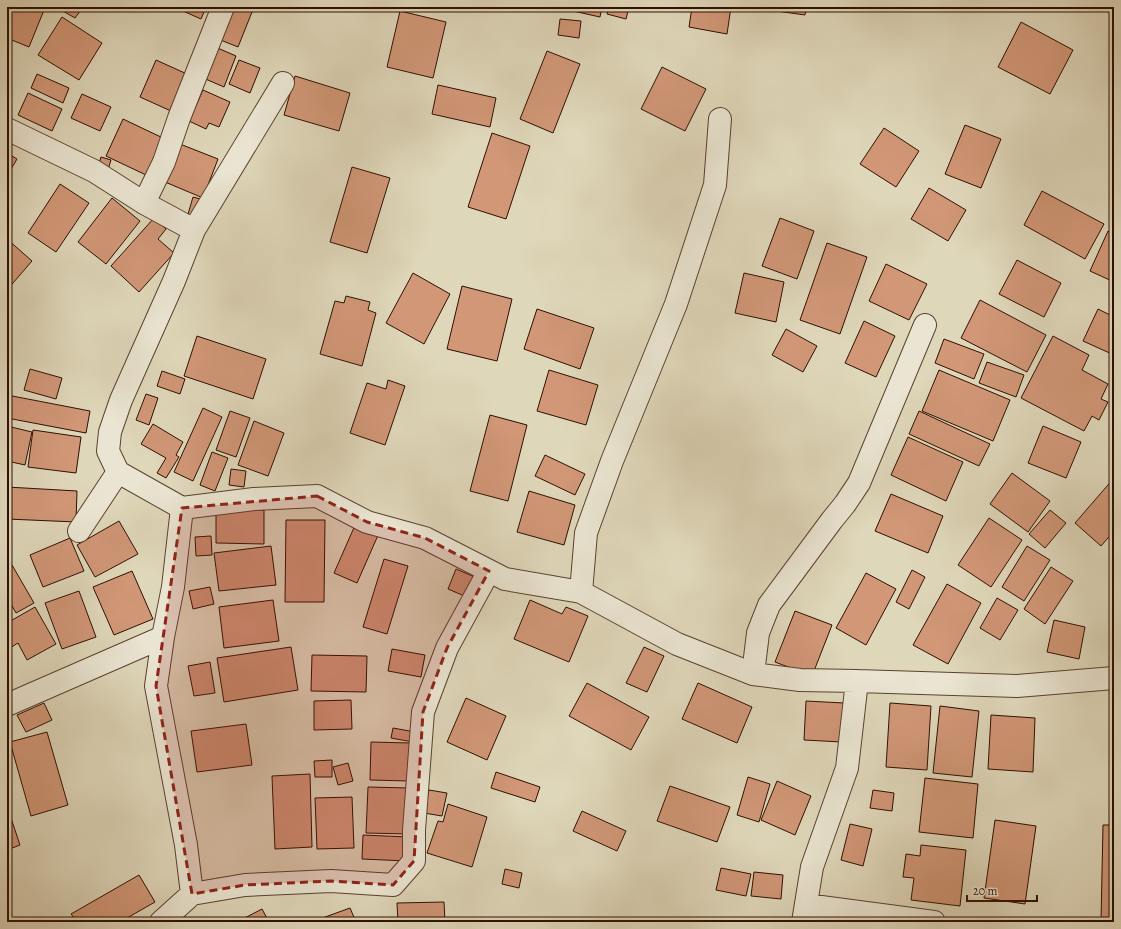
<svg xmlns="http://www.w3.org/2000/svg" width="1121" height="929" font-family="Alegreya,serif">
	<rect width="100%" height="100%" fill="#dfd7ba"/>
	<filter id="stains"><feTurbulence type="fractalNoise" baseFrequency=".005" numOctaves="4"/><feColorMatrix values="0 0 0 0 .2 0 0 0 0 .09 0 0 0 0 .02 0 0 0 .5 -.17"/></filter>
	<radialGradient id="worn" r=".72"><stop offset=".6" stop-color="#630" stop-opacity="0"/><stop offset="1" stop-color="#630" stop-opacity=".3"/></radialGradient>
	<path fill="#d19777" stroke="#2e0f00" d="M7,7h29l8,3 -15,37 -22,-9z
		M56,7h27l-8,11z
		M174,7h32l-5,12z
		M232,7h8l12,5 -14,35 -20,-8z
		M574,7h28l-2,10 -27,-6z
		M609,7h20l-3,12 -19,-5z
		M692,7h39l-4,27 -38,-7z
		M762,7h44l-1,8 -43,-6z
		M400,11l46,11 -13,56 -46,-11z
		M62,17l40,26 -23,37 -41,-25z
		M560,19l21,2 -2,17 -21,-3z
		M1021,22l52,28 -23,44 -52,-27z
		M213,46l23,10 -12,31 -23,-10z
		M547,51l33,13 -27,69 -33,-14z
		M156,60l31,14 -16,37 -31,-14z
		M239,60l21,8 -10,25 -21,-9z
		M662,67l44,22 -21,42 -44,-22z
		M37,74l32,14 -6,15 -32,-15z
		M295,76l55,17 -11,38 -55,-16z
		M438,85l58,13 -6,29 -58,-13z
		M203,90l27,12 -11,25 -10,-4 -3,6 -17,-8z
		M28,93l34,16 -10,22 -34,-16z
		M82,94l29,13 -11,24 -29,-13z
		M123,119l40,19 -17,37 -40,-19z
		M965,125l36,14 -20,49 -36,-14z
		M884,128l35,23 -23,36 -36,-23z
		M492,133l38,13 -24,73 -38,-12z
		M180,144l38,15 -15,39 -38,-16z
		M7,153l10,6 -10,17z
		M101,157l10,3 -4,13 -10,-3z
		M352,167l38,11 -23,75 -37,-11z
		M60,184l29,19 -33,49 -28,-19z
		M929,188l37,22 -18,31 -37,-22z
		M1042,191l62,33 -19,35 -61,-34z
		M193,197l11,3 -5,17 -11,-3z
		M112,198l28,23 -34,43 -28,-22z
		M154,218l12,11 -8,10 16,14 -35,39 -28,-26z
		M780,218l34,13 -17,48 -35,-13z
		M1108,231l6,3v48l-24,-11z
		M7,239l25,22 -25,29z
		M827,243l40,14 -27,77 -40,-14z
		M1017,260l44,23 -17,34 -45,-23z
		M886,264l41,20 -18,36 -40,-19z
		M413,273l37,21 -26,50 -38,-21z
		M744,273l40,9 -8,40 -41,-9z
		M462,286l50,13 -15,62 -50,-12z
		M346,296l24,6 -2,8 8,3 -14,53 -42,-12 15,-53 9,2z
		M980,300l66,35 -19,37 -66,-34z
		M537,309l57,19 -14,41 -56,-20z
		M1098,309l16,8v38l-31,-14z
		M864,321l31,15 -19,41 -31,-14z
		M786,329l31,17 -14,26 -31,-17z
		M197,336l69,23 -13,40 -69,-23z
		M1053,336l36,19 -7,15 26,14 -7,15 7,3 -9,18 -7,-4 -8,15 -63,-33z
		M944,339l40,15 -10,25 -39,-16z
		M987,362l37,13 -8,22 -37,-14z
		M30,369l32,9 -6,21 -32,-9z
		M549,370l49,15 -12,40 -49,-14z
		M939,370l71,30 -17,41 -71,-30z
		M162,371l23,8 -5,15 -23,-8z
		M388,380l17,6 -20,59 -35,-12 17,-50 19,6z
		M146,394l12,4 -9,27 -13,-5z
		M7,395l83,16 -4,22 -79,-15z
		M203,408l19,9 -29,64 -19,-9z
		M230,411l20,7 -14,39 -20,-7z
		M919,411l71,33 -11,22 -70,-32z
		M490,415l37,10 -19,76 -38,-10z
		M254,421l30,12 -16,43 -30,-11z
		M153,424l30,18 -7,13 3,2 -13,21 -9,-5 9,-15 -25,-14z
		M7,426l25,6 -7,33 -18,-4z
		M1043,426l38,16 -15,36 -38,-15z
		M33,430l48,7 -5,36 -48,-6z
		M908,437l55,25 -17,39 -55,-26z
		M212,452l16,6 -13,33 -15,-6z
		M545,455l40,19 -10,21 -40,-19z
		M231,469l15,2 -2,16 -15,-2z
		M1012,473l38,28 -22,31 -38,-28z
		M1114,478v53l-13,15 -26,-23z
		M7,487l70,4 -1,31 -69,-3z
		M529,491l46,14 -11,40 -47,-13z
		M891,494l52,22 -15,37 -53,-22z
		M216,509l48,1v34l-48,-1z
		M1050,510l16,13 -21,25 -16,-14z
		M989,518l33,22 -31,47 -33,-22z
		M286,520h39l-1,82h-39z
		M119,521l19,33 -43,23 -18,-32z
		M356,523l23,10 -22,50 -23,-10z
		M211,536l1,19 -16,1 -1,-19z
		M70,538l14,33 -41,16 -13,-32z
		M271,546l5,39 -57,6 -5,-38z
		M1027,546l23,14 -26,41 -22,-14z
		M384,559l24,7 -21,68 -24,-7z
		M12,565l22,38 -18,10 -9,-16v-29z
		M1051,567l22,14 -28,43 -21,-15z
		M456,569l21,9 -8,20 -21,-9z
		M912,570l13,7 -16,32 -13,-7z
		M132,571l21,48 -39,16 -21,-48z
		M866,573l30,16 -30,56 -30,-17z
		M947,584l34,19 -33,61 -35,-19z
		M210,587l4,17 -21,5 -4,-18z
		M79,591l17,46 -34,12 -17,-46z
		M997,598l21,12 -18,30 -20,-12z
		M273,600l6,41 -55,7 -5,-41z
		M530,600l32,14 4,-7 22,9 -19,46 -55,-23z
		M35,607l21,37 -29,16 -9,-17 -8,5 -3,-5v-20z
		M795,611l37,14 -20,51 -37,-14z
		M1054,620l31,7 -6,32 -32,-7z
		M291,647l7,43 -74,12 -7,-44z
		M644,647l20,9 -17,36 -21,-9z
		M392,649l33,6 -4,22 -33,-6z
		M312,655l55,1 -1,36 -55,-1z
		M210,662l5,31 -21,3 -6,-30z
		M587,683l62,34 -18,33 -62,-34z
		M698,683l54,24 -15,36 -55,-24z
		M466,698l40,18 -19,44 -40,-18z
		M351,700l1,29 -38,1v-29z
		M806,701l38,2 -2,39 -38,-2z
		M44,703l8,17 -26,12 -9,-17z
		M890,703l41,3 -4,64 -41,-3z
		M940,706l39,5 -7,66 -39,-4z
		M991,715l44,3 -2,54 -45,-3z
		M246,724l6,41 -55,7 -6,-41z
		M393,728l22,4 -2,10 -22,-4z
		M47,732l21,73 -37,11 -21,-74z
		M371,742l39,1 -1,38 -39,-1z
		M332,760v17h-17l-1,-16z
		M348,763l5,18 -15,4 -5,-18z
		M496,772l44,15 -5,15 -44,-14z
		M310,774l2,73 -37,2 -3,-73z
		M748,777l22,7 -11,38 -22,-7z
		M925,778l53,6 -5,54 -54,-6z
		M777,781l34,15 -16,39 -34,-15z
		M670,786l60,21 -13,35 -60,-21z
		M368,787l41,1 -1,46 -42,-1z
		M429,790l18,3 -5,23 -18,-3z
		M873,790l21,3 -2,18 -22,-3z
		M352,797l2,51 -37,1 -2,-51z
		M448,804l39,13 -15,50 -45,-14 11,-32 5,1z
		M7,806l13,39 -13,5z
		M582,811l44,20 -9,20 -44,-20z
		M995,820l41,6 -11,78 -41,-6z
		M850,824l22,5 -9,37 -22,-6z
		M1103,825h11v97h-13z
		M363,835l45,2 -1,24 -45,-2z
		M921,845l45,5 -6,56 -49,-6 3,-22 -11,-1 3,-23 14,2z
		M721,868l30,6 -5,22 -30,-6z
		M505,869l17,4 -3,15 -17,-4z
		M754,872l29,3 -2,24 -30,-3z
		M139,875l16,27 -35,20h-50l5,-3 -4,-5z
		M444,902l1,20h-47l-1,-19z
		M350,908l6,14h-39v-2z
		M262,909l7,13h-32z"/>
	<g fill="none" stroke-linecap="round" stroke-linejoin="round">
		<g stroke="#5a412e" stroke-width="24">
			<path id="street" d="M283,83l-89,147 -20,51 -53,119 -11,32 -2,19 10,21 64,36 72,-9 63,-3 50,26 58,16 80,41 76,13 96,52 76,30 47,6 57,1 160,5 97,-8
				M7,129l87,42 50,32 50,27
				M144,203l20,-41 15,-44 44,-111
				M182,508l-9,79 -10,50 -7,49 30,159 6,49
				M79,531l39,-59
				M581,592l5,-59 26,-72 64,-157 39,-119 5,-66
				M753,674l5,-41 11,-28 63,-85 13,-16 14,-21 66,-158
				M7,705l156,-68
				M806,905l128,17
				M161,922l31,-28 53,-9 86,-4 62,4 21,-24v-31l9,-118 24,-64 42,-77
				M803,922l9,-55 35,-99 10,-87"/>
		</g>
		<use href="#street" stroke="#eae5d2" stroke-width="22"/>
	</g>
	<path fill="#8f2418" fill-opacity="0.2" stroke="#8f2418" stroke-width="3" stroke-dasharray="8 5" stroke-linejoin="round" d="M317,496l50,26 58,16 64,33 -42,77 -24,64 -9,149 -21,24 -62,-4 -86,4 -53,9 -36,-208 26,-178z"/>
	<rect width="1121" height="929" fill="none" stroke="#dfd7ba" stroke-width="24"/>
	<rect x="8" y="8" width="1105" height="913" fill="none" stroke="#2e0f00" stroke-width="2"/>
	<rect x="12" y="12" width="1097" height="905" fill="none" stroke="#2e0f00"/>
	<path d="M967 895v6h70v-6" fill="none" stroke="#2e0f00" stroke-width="2"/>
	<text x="973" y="895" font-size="12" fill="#2e0f00" stroke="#eae5d2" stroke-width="3" paint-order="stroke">20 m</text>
	<rect width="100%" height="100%" filter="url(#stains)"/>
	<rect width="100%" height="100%" fill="url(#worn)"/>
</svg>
